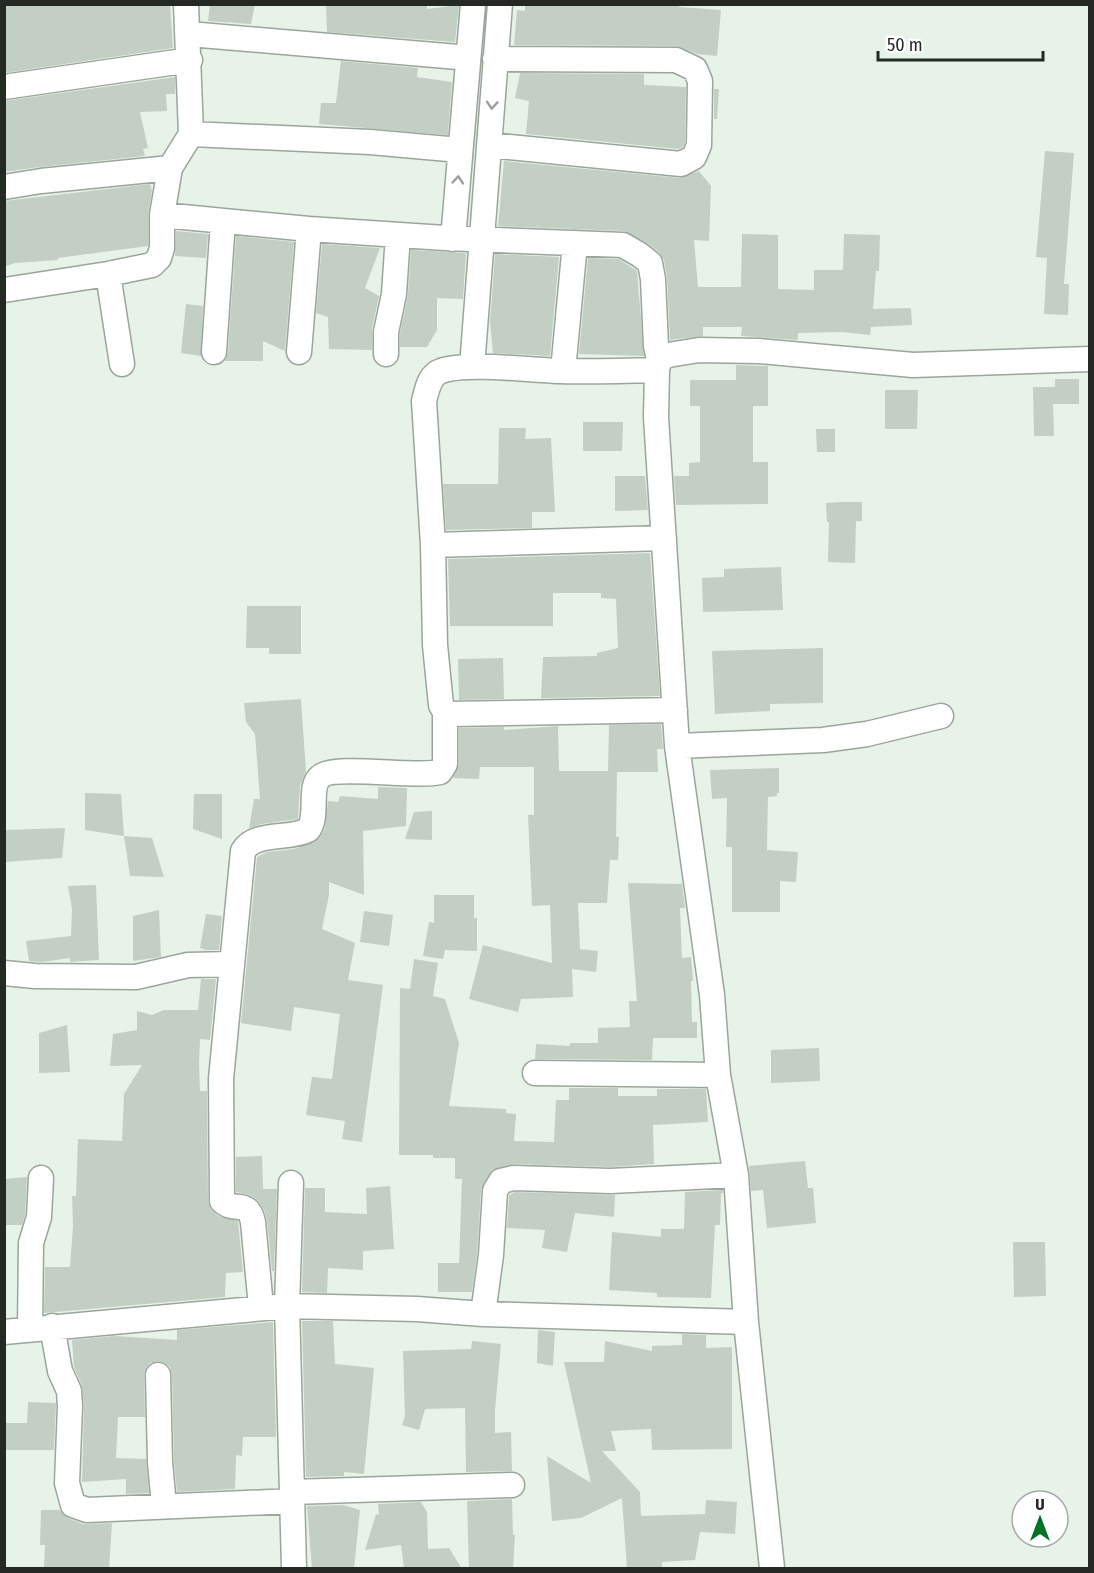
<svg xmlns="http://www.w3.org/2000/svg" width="1094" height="1573" font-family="'Fira Sans Condensed',sans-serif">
	<rect width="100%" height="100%" fill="#e7f3e8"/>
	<path fill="#c3cfc4" d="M4,4h166l3,44 -169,25z
		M210,4h45l-4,20 -43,-3z
		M326,4h101v5l32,-4 -4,37 -128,-10z
		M525,4h155l-1,3 42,3 -4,46 -20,-2 -21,-8 -162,-1 3,-35 8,1z
		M341,61l77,7 -1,9 35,5 -4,53 -129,-11 2,-21h15z
		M520,73l124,1v11l42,2 -1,55 -2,5 -5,2 -152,-15 3,-33 -14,-3z
		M175,77v17h-9l1,17 -27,1 8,36 -5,1 2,7 -105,11 -36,5v-71z
		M714,89h5l-2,30h-3v4z
		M1045,151l29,2 -10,131h5l-1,31 -24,-1 3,-56 -11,-1z
		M504,161l176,17 19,-7 12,15 -2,55 -15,-1 4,47h43l1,-53 36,1v54l36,1v-20h29l1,-36 36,1 -1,36h-3l-3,38 38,-1 1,17 -41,2 -1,8 -28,-3 -44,1v7l-57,-4 1,-9h-39v9l-33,4 -3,-63 -3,-17 -5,-8 -12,-9 -23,-12 -126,-5z
		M150,184l2,7 -4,24v31l-90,12v2l-43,3 -11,4v-66z
		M176,231l32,3 -2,24 -31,-2z
		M236,236l58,6 -9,109 -22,-10v20h-38l3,-8z
		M322,244l58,4 -15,40 14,8 -7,33v21l-43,-1 -1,-32 -12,-4z
		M411,250l55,3 -3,46 -26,-1v32l-10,17h-27v-14l8,-38z
		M495,254l64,3 -9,99 -57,-3 -3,-31z
		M588,258l31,1 18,12 7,85 -65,-2z
		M186,304l17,2 -2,50 -20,-3z
		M736,365l32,1v40h-15v56h15v42l-92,1 -2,-29h15v-13l11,-1v-56h-10v-26h46z
		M1055,379h24v25h-26l1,32h-20l-1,-49h22z
		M885,390h33l-1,39h-32z
		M583,422h40l-1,29h-39z
		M499,428h27l-1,11 26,-1 4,74h-23v16l-86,2 -3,-46h55z
		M816,429h19v23h-18z
		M615,476h30l3,34 -33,1z
		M841,502h21v19h-6l-1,42 -27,-1 1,-40h-2l-1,-19z
		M650,553l10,143 -119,2 2,-41 54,-1v-3l21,-5 -2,-49 -15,-1v-5h-48v33h-103l-2,-67z
		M781,567l2,43 -80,2 -1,-34 22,-1v-8z
		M247,606h54v48h-32v-6h-23z
		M823,648v55l-53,1v7l-55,3 -3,-63z
		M503,658l1,41 -45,1 -1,-41z
		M301,699l5,73 -6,14 -2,33 -36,5 -13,4 5,-29h6l-5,-65 -9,-12 -2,-19z
		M661,724l2,25h-6l1,23h-41l-1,65h3l-1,23h-8l-3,43h-29l2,46 18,2 -2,21 -24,-3 1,28 -52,2 -3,13 -49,-13 14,-54 69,18 -2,-58 -18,1 -4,-91h6v-48h-54l-1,12 -26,-1 6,-14v-36l45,-1v3l54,-4 1,45h49l1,-46z
		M779,768v25h-2v3l-9,1 -1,53 31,2 -2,30 -16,-1v31h-48v-65h-6l1,-49 -15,1 -2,-29z
		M378,787l29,1 -1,38 -43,5 1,64 -35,-13v13l-7,34 33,14 -7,37 35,5 -21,157 -20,-3 3,-18 -39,-6 6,-38 20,2 8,-65 -46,-7 -3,24 -50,-8 16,-166 10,-5 27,-3 19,-6 7,-6 5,-9 3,-27 10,1 2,-6 38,3z
		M85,793l36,1 3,42 -39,-6z
		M194,794h28v45l-29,-10z
		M432,811v29l-27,-1 9,-27z
		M65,828l-3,30 -58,4v-32z
		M124,836l28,2 12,39 -34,-1z
		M628,883l54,1 3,24h-5l2,50 9,-1 2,24h-2l1,41h5v16h-44l-1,22 -117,-1 1,-15 34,2v-3h28v-15l32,-1 -1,-26h8z
		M96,885l3,75 -29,2v-4l-28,4 -13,-1 -3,-20 45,-5 1,-27 -4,-23z
		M434,895h40v23h3v33l-32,-1 -2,9 -20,-3 6,-34 5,1z
		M159,910l2,47 -28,4v-45z
		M364,911l29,4 -4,31 -29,-4z
		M206,914l16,2 -3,34h-15v-1l-4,-1z
		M414,959l24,4 -5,33 12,3 14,44 -10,63 57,3v4l10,1 -2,27 40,1 2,-42h13v-12h49v8h39v-7h49l2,33 -55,3 1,39 -44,3 -96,-3 -22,6 -11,20 -4,64 -5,38h-34v-29h21l3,-84h-7v-21h-22v-3h-34l1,-167 10,1z
		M201,979h15l-6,61 -10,-1 -1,24 1,28h7l1,111 2,6 8,8 20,5 5,51 -17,1 -1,24 -181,16 1,-46h25l3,-41 -1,-30h4l2,-57 44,2 2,-47 18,-29 -32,1 3,-32 24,-4v-19l15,4 12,-5h34z
		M67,1025l3,47 -31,1v-40z
		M819,1048l1,33 -49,2v-33z
		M262,1156l1,33h14l-3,82h-2l-5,-51 -3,-10 -5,-8 -7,-6 -16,-4v-35z
		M805,1161l3,27h5l3,35 -49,5 -4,-38 -12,1 -2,-25z
		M27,1177l-2,38 -3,10h-18v-46z
		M390,1186l4,63 -31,2v19l-35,-2 -1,25 -25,-1 3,-104h20v24l42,2 -1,-26z
		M723,1190v3h-2l-1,32h-5l-4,73 -54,-1v-4l-48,-3 3,-58 49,5v-8h23l1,-37z
		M515,1192l100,3 -1,22 -39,-4 -8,39 -25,-4 3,-18 -38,-2 2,-33z
		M1013,1242h32l1,54 -32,1z
		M302,1321h31l2,43 39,4 -10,106 -20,-2v4l-38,1z
		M273,1322l3,115h-33l-1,19 -6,-1 -1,34 -58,3 -3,-31 -2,-86 -2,-8 -5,-4 -7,-2 -8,2 -4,5 -2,7 1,42h-27l-2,41 30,1 3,34 -23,1v-15l-44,3 2,-77 -2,-19 -8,-19 -2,-27 43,-4 62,4v-10z
		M538,1330l17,2 -2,34 -16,-3z
		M682,1334l24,1v13l26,-1v102l-80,1 -1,-21 -40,2 5,20h-14l38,41 1,24 64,-2 1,-14 31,2 -2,32 -35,-2 -5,28 -33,2v7h-35l-5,-71 -41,20 -29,3 -5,-65 44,27 -27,-121h40l1,-21 47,10v-5l30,-1z
		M472,1341l29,3 -6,66v23l16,-1 1,39 -46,1 -1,-64 -40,1 -6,21 -17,-5 3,-9 -2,-65 68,-2z
		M28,1402l28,1 -2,47h-50v-27h23z
		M512,1499l1,36h2l-2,34h-44l-2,-68z
		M421,1502l6,10 1,37 21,-1 13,21h-58l-3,-24 -36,5 11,-36 3,1 -1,-11z
		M343,1505l17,5 -6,59h-42l-5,-63z
		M41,1510h19l8,8 15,6 29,-1 -3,46h-65l1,-24h-5z"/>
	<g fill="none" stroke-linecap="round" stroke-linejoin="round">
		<g stroke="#9aa69b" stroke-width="27">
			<path id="minor" d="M189,34l269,23 10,-1
				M4,87l186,-27
				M191,134l179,8 90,8
				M489,145l192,19 13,-7 5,-12 1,-64 -5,-12 -19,-9 -181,-1
				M4,187l37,-6 129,-13
				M162,215l147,14 136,9 178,7 17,10 10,8 3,16 3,67 3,14
				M453,239l20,-235
				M108,274l14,90
				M4,290l104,-16 44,-9 7,-7 3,-10v-33l8,-47 21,-34 -5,-130
				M214,352l9,-131
				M299,352l10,-123
				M386,354v-22l8,-38 4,-59
				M472,367l28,-363
				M657,370c-32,1 -65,2 -97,1 -29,-1 -94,-9 -119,0 -12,4 -14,19 -17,30l9,144 2,100 6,60 4,7 5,2 225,-4
				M563,371l12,-128
				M433,545l231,-7
				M677,746l146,-6 44,-6 74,-18
				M4,973l31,3 101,1 52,-12 44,-1
				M535,1073l183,2
				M291,1183l-4,123 7,262
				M261,1307l-8,-85c-5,-24 -19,-9 -31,-21l-1,-122 22,-228c12,-20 46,-11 65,-21 11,-13 0,-43 12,-53 13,-13 96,1 120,-5l5,-8v-52
				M483,1314l8,-59 4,-64 6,-10 13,-3 96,3 126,-6
				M52,1326l8,45 9,20 1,15 -3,77 6,22 14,5 205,-9
				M30,1329l1,-86 8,-26 2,-39
				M4,1332l283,-26 130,3 66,5 263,8
				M158,1375l2,87 4,44
				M292,1492l220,-7
				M772,1568l-26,-246 -10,-147 -18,-100 -6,-80 -35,-249 -21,-329 1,-47 2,-10 9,-5 31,-5 60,1 154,14 177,-6"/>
		</g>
		<use href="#minor" stroke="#fff" stroke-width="24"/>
	</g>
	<defs><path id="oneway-chevron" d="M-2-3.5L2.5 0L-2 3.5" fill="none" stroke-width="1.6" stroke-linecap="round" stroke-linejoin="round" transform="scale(1.5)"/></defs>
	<g stroke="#9c9f9c">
		<use href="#oneway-chevron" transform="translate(492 105) rotate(94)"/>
		<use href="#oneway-chevron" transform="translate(458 180) rotate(-85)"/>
	</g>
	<rect width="1094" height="1573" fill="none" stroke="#242924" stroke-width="12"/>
	<g transform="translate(1040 1519)"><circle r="28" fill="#ffffff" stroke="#a7a9a7" stroke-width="1.5"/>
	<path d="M0-4.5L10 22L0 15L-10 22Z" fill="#017326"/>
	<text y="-9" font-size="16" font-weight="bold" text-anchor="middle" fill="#242924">U</text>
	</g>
	<path d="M878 51v9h165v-9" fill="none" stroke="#242924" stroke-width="3"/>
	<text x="887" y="51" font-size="18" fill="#242924" stroke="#ffffff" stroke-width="4.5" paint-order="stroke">50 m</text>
</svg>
